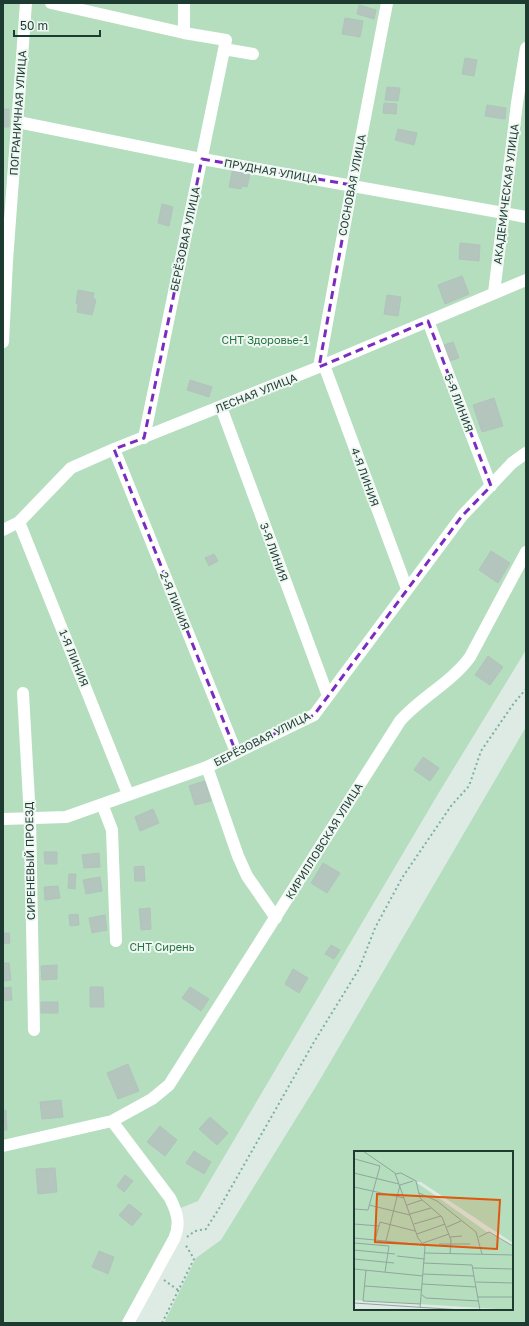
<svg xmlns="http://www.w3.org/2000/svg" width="529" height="1326" font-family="'Golos Text',sans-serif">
	<rect width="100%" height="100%" fill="#ddebe4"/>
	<path fill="#b4debe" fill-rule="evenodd" d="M3,3h523v647l-88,144 -240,407 -22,9 2,11 -50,102h-125z
		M526,727v596h-362l32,-65 25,-18 97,-157zM355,1152h157v157h-157z"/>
	<path fill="#b3c5bd" stroke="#b0c4bb" d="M359,5l17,5 -2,9 -17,-5z
		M345,18l18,3 -3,16 -18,-3z
		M465,58l12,2 -3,16 -12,-2z
		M387,87l13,1 -2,13 -13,-1z
		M384,103l13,1 -1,10 -13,-1z
		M487,105l19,3 -1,11 -20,-3z
		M3,109h6v18h-6z
		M398,129l19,4 -3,12 -19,-5z
		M233,167l18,3 -4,17 -6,-1v3l-12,-2z
		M162,204l11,3 -4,19 -11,-3z
		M460,243l20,2 -1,16 -20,-2z
		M462,276l7,18 -24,10 -7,-19z
		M78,290l16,3 -1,5 3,2 -4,15 -15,-3 1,-8 -2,-1z
		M387,295l14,2 -3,19 -14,-2z
		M453,342l6,16 -10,3 -5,-16z
		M190,380l22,7 -3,10 -22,-7z
		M494,398l9,28 -21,6 -9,-27z
		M491,551l19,12 -12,20 -19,-13z
		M214,554l4,7 -9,5 -4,-8z
		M488,656l15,11 -13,18 -15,-10z
		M423,757l16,11 -9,13 -16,-11z
		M205,781l6,20 -16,4 -6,-19z
		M153,809l6,14 -19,8 -5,-14z
		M44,852h13v12h-12z
		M99,853l1,14 -16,1 -2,-13z
		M323,863l17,10 -13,20 -16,-10z
		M144,866l1,15h-10l-1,-14z
		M69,874h7l-1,15 -7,-1z
		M100,877l2,14 -16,3 -3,-14z
		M58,886l2,12 -15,2 -1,-13z
		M150,908l1,21 -10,1 -2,-21z
		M78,914l1,11 -9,1 -1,-11z
		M105,915l2,15 -15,3 -3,-15z
		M3,933h6l1,10 -7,1z
		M331,945l9,5 -6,9 -9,-5z
		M3,963h6l2,17 -8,1z
		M57,965v14l-15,1 -1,-14z
		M293,969l15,9 -9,15 -14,-9z
		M11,987l1,13 -9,1v-13z
		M90,987h13l1,20h-14z
		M190,987l19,12 -8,12 -19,-13z
		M41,1002h17v11h-17z
		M128,1064l11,27 -21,8 -11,-26z
		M61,1100l2,17 -21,2 -2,-17z
		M6,1110l1,20h-4v-19z
		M210,1117l18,16 -11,12 -18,-16z
		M160,1126l17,14 -12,16 -18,-14z
		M194,1151l17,11 -7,12 -18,-11z
		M55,1168l2,24 -19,2 -2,-25z
		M125,1175l8,6 -9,11 -7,-6z
		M129,1204l13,10 -10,12 -13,-11z
		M99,1251l15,6 -6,17 -16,-7z"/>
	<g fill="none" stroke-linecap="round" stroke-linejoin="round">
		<path stroke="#7bb19e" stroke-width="2" stroke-dasharray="2 3" stroke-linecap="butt" d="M187,1237l8,-6 11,-2 14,-22 94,-165 45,-73 16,-41 27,-50 49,-72 18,-20 12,-35 33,-48 12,-14
			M164,1280l14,10
			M162,1323l32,-64 -9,-15"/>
		<path stroke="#fff" stroke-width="12" d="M51,3l133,30 42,7 -82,398
			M184,33v-30
			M224,49l29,5
			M18,122l173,35 335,60
			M494,293l23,-190 9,-55
			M428,321l63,165
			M3,342l4,-81 19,-258
			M324,365l83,224
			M319,367l33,-182 35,-182
			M221,407l107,289
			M114,449l122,303
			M19,522l109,272
			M3,530l16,-8 52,-54 43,-19 205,-82 207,-87
			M23,693l7,126 4,211
			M207,767l31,89 9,20 29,42
			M102,804l10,26 4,111
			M3,819l63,-2 141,-50 107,-52 148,-199 50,-53 14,-10
			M112,1121l58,77c7,14 11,26 4,41l-46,84
			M3,1146l109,-25 40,-22 17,-14 231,-364c21,-24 51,-38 70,-64l56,-105"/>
	</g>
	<path fill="none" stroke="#7b2cbf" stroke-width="3" stroke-dasharray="8 5" stroke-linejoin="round" d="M202,159l150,26 -33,182 109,-46 63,165 -29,30 -148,199 -78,37 -122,-303 30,-11z"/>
	<g text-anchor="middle" stroke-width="4" stroke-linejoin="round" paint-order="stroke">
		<g font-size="11" fill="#1e3b32" stroke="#eef7f2">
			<text transform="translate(18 113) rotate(-86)" y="4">ПОГРАНИЧНАЯ УЛИЦА</text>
			<text transform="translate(271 171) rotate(10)" y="4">ПРУДНАЯ УЛИЦА</text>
			<text transform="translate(352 185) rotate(-79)" y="4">СОСНОВАЯ УЛИЦА</text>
			<text transform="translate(506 194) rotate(-83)" y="4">АКАДЕМИЧЕСКАЯ УЛИЦА</text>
			<text transform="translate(185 239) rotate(-78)" y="4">БЕРЁЗОВАЯ УЛИЦА</text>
			<text transform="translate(256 393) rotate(-22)" y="4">ЛЕСНАЯ УЛИЦА</text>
			<text transform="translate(459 403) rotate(69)" y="4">5-Я ЛИНИЯ</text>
			<text transform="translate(365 477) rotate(70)" y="4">4-Я ЛИНИЯ</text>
			<text transform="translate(274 552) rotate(70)" y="4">3-Я ЛИНИЯ</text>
			<text transform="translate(175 601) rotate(68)" y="4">2-Я ЛИНИЯ</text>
			<text transform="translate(74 658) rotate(68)" y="4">1-Я ЛИНИЯ</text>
			<text transform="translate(262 739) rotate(-27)" y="4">БЕРЁЗОВАЯ УЛИЦА</text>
			<text transform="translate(324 841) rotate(-58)" y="4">КИРИЛЛОВСКАЯ УЛИЦА</text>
			<text transform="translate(30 861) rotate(-91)" y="4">СИРЕНЕВЫЙ ПРОЕЗД</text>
		</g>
		<g font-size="11" fill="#267541" stroke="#eef7f2">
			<text x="265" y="344">СНТ Здоровье-1</text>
			<text x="162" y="951">СНТ Сирень</text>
		</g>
	</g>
	<g transform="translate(354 1151)">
		<rect width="159" height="159" fill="#ddebe4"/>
		<path d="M0,0h159v92l-92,-61h-5l71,50 26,14v64l-159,-10z" fill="#b4debe"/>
		<path fill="none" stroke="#91a59d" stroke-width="1" d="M9,0l32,22 23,65 7,9 -5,61M0,22l45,11M41,23l6,-1 15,8 4,17 22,19 9,23 -1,14M0,36l50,11M65,42l18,8 39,31 6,22M15,54l41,10M53,54l15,-5M0,58l14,1 12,-44 -25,-7M56,63l21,-6M0,73l25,2M60,73l27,-8M93,76l14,-6M61,80l-35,-9 -5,18 49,5M63,83l28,-10M96,86l12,-1M125,86l10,-5 24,14M0,87l21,2M32,90l14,-56 13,-4M0,92l35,3 -4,26M69,92l26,-9M85,93h31M0,99l41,4M71,102l88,2M43,105l28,3M0,108l40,4M69,112l49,2 8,45M119,117l40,1M0,118l69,7M69,123l51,2M122,131l37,1M68,133l54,3M11,135l57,4M68,144l4,3 53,3M124,146h35M9,150l57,3M9,150l3,-31M0,152l108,7"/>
		<path fill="#de580e" fill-opacity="0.15" stroke="#de580e" stroke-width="2" d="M23,43l123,6 -3,49 -122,-7z"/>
		<rect width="159" height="159" fill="none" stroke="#1e3b32" stroke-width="2"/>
	</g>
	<rect width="529" height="1326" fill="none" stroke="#1e3b32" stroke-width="8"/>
	<path d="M14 30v6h86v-6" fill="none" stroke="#1e3b32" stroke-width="2"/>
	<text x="20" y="30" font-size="12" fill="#1e3b32" stroke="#eef7f2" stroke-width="3" paint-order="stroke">50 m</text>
</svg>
